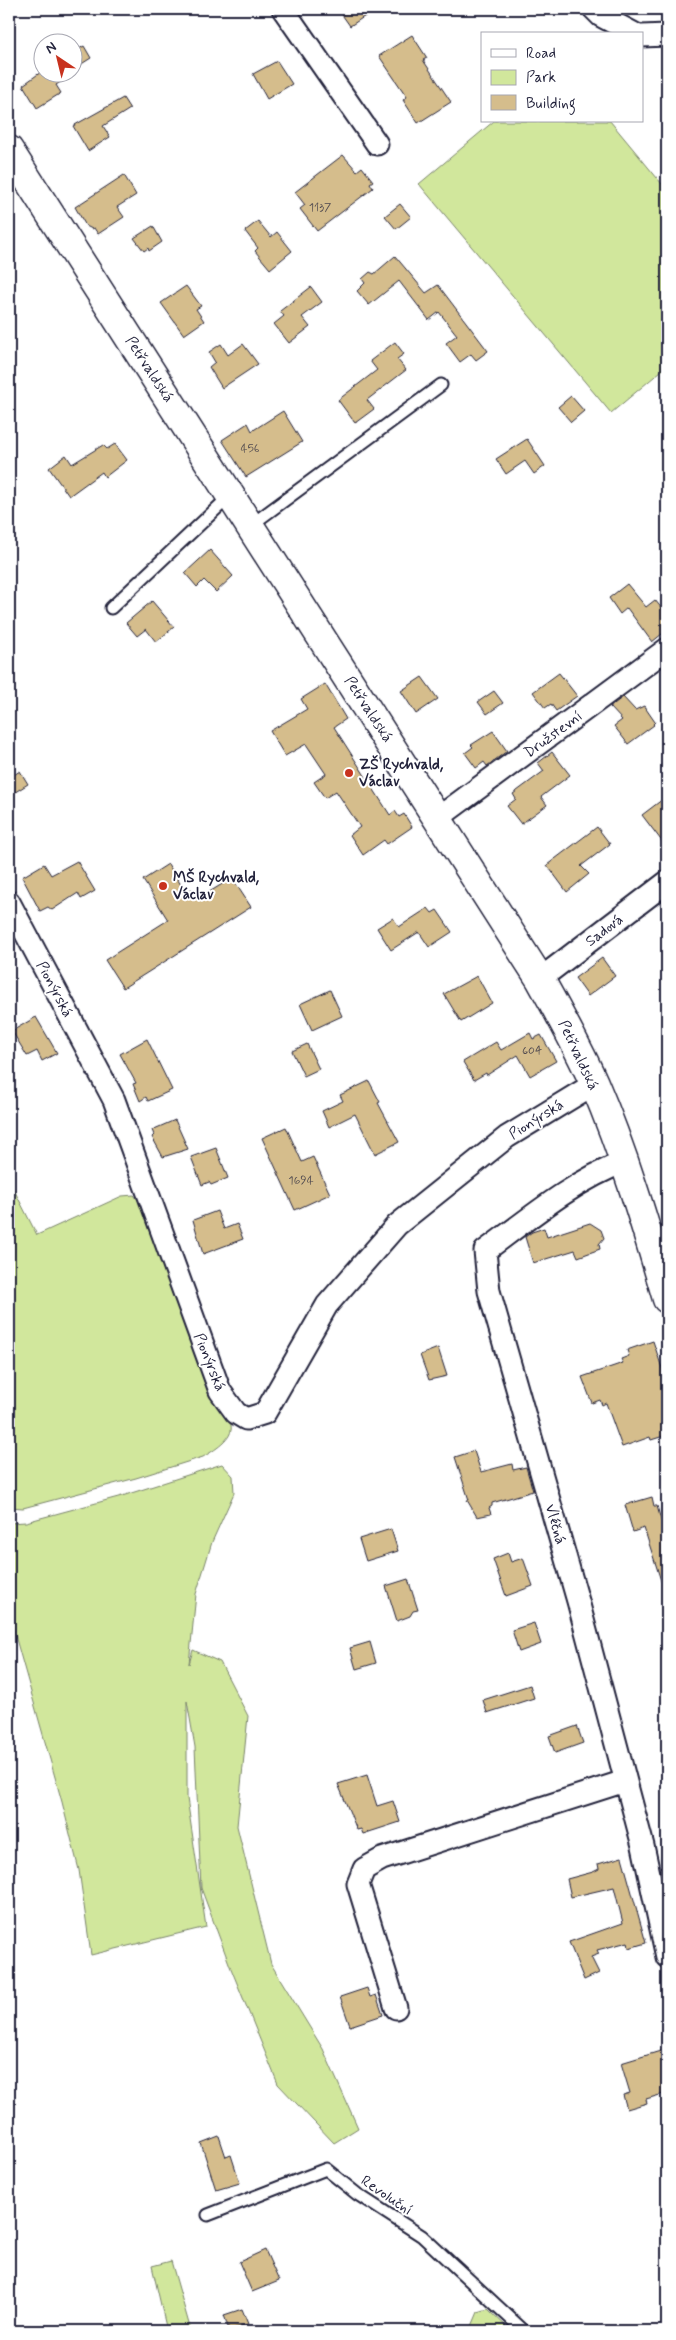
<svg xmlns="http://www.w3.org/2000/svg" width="676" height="2340" font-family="Mynerve,sans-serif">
	<rect width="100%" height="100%" fill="#fff"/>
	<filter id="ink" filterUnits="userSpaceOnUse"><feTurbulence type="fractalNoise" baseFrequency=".02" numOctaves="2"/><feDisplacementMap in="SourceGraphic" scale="10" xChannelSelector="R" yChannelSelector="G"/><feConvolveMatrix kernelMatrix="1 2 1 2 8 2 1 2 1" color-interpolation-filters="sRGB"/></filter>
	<g filter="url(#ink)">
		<path fill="#d1e79c" stroke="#7a846c" d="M494,121h116l57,69v176l-56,47 -192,-229z
			M9,1180l28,55 85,-39 12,-1 4,5 85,211c2,4 6,9 8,14 3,14 -18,26 -28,32l-67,21 -113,30 -14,-1z
			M222,1464l11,12 1,17 -22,49 -16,52 -7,70 4,-14 27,12 28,54 -11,110 34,138 52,85 35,79 -24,15 -56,-59 -48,-118 -29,-78 -6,-141 -8,-46v97l19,129 -115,28 -12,-85 -17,-68 -46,-163 -7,-34v-82l17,-1 96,-26z
			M171,2261l20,70h-37l12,-4 -14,-61z
			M488,2309l23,22h-41l8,-19z"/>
		<path fill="#d5bd8c" stroke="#22223b" d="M338,9h38l-26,17z
			M412,35l15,23 -4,2 28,42 -33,21 -15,-23 4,-3 -28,-41z
			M84,46l7,12 -19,12v-17z
			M277,61l15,23 -25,15 -14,-25z
			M41,72h34l-19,13 5,8 -24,15 -14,-23z
			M123,98l7,11 -27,17 7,11 -22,14 -15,-25z
			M343,155l14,16 5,-4 11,14 -3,2 3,5 -56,43 -17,-22 5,-4 -10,-13z
			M124,175l12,20 -19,12 7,10 -26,17 -4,-6 -2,1 -6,-3 -11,-19z
			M400,204l11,13 -15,12 -11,-13z
			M258,221l13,16 6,-5 15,19 -22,18 -15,-18 3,-3 -13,-17z
			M153,226l9,16 -13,9 -1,-3 -4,3 -10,-13z
			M395,256l31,37 12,-8 50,66 -12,9 -5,-6 -11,8 -14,-19 11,-8 -18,-23 -10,8 -30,-39 -30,24 -12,-14 8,-8 -3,-4 8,-7 4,2z
			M186,286l15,20 -5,3 8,12 -20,14 -23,-32z
			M311,287l11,15 -20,15 8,10 -21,16 -15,-19 10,-8 -4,-5z
			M395,342l9,12 -7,5 9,11 -39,30 7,9 -19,14 -17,-23 39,-30 -7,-9z
			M221,344l7,11 15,-11 15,20 -36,24 -13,-21 6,-5 -6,-10z
			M571,396l13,15 -13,11 -13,-15z
			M283,411l19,31 -56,35 -24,-37 26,-17 4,8z
			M527,439l18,27 -11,8 -9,-13 -19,13 -10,-15z
			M115,444l12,16 -22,17 -3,-5 -33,24 -20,-28 17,-13 6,9 31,-19 4,4z
			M210,550l23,26 -17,16 -12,-12 -7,7 -12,-14z
			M627,584l19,23 9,-7 12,15v15l-15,12 -25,-34 -7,6 -11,-16z
			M152,601l22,26 -18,15 -10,-13 -9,7 -11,-13z
			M559,673l18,23 -21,15 -5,-7 -6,4 -12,-16z
			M422,677l16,22 -22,15 -15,-23z
			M325,684l21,35 -12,8 56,88 5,-4 4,6 5,-3 8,13 -25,17 -3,-4 -21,15 -13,-20 10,-8 -24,-36 -11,7 -11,-16 12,-8 -20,-30 -21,12 -15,-25 37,-22 -6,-10z
			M494,691l9,12 -16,11 -9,-12z
			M623,697l12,13 9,-4 11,16 -2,2 1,1 -26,19 -14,-18 8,-6 -12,-13z
			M493,731l14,20 -20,15 -3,-4 -8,6 -11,-15 8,-6 -2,-2z
			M552,752l18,23 -29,22 6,8 -26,19 -14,-18 9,-7 -3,-5 31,-23 -6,-8z
			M20,771l8,13 -19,12v-18z
			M667,796v52l-25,-33z
			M597,827l13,17 -29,22 8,8 -22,18 -20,-27z
			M77,861l18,30 -14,8 -3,-6 -26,17 -4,-3 -8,4 -18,-34 22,-13 7,11z
			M168,864l18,29 6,-4 6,10 34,-21 19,29 -128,81 -18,-28 63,-40 -25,-40z
			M428,908l4,5 5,-3 15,22 -23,15 -10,-15 -28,18 -14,-22 16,-10 6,9z
			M602,958l13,18 -27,20 -13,-18z
			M477,976l15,27 -31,19 -17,-28z
			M330,990l12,26 -30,14 -12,-26z
			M36,1017l21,36 -15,8 -5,-10 -10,5 -15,-25z
			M530,1033l3,6 8,-4 15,26 -26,15 -12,-21 -31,20 -1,-2 -12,7 -11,-18 33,-20 5,8z
			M147,1039l25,51 -24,11 -2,-4 -6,4 -7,-17 3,-1 -16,-29z
			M307,1044l12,25 -15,7 -12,-25z
			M369,1081l11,21 -2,1 21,39 -24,12 -20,-40 -26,13 -7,-16 21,-10 -3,-6z
			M175,1120l13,29 -25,8 -11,-20 2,-2 -2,-5z
			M286,1127l16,35 11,-5 17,37 -35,16 -33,-72z
			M216,1148l12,30 -17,7 -2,-3 -7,3 -11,-28z
			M217,1211l7,18 13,-5 6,15 -40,15 -10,-34z
			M590,1223l11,7 3,8 -5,6 1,5 -22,8 -3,-7 -42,13 -8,-26 7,-5 12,-4 3,9z
			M653,1341l14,42v52l-16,5 -1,-3 -28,10 -16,-44 -4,2 -2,-5 -8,3 -10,-26 41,-14 -2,-4 8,-3 -2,-6z
			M438,1348l9,28 -18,4 -9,-25z
			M474,1451l7,21 31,-8 1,6 13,-3 7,24 -41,12v3l-3,2 2,6 -14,3 -10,-17h2l-14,-43z
			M652,1497l2,9h3l10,35v48l-3,1 -20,-62 -11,4 -8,-27z
			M391,1529l7,22 -32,10 -7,-22z
			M508,1553l3,9 12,-4 10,28 -27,10 -13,-37z
			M408,1579l10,31 -5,1 -3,5 -13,5 -11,-35z
			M534,1623l7,21 -22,8 -7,-22z
			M370,1642l6,21 -20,6 -6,-21z
			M530,1685l4,13 -47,15 -4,-13z
			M577,1726l6,17 -28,10 -6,-17z
			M367,1775l10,31 16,-5 7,21 -37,12 -2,-5 -4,1 -19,-46z
			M622,1857l24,86 -17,5 -1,-6 -31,8 2,4 -8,3 8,16 -15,7 -15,-38 54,-19 -9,-36 -43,10 -4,-18 26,-7 6,-3 -1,-5z
			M367,1988l3,9 6,-2 7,20 -33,11 -10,-29z
			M667,2049v44l-21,6 1,4 -20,6 -4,-14 7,-2 -9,-30z
			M219,2136l7,21 5,-2 9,28 -24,7 -15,-47z
			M265,2250l14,31 -27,11 -13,-30z
			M242,2309l6,15 -19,6 -5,-15z"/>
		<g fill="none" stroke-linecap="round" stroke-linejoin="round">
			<g stroke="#22223b" stroke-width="15">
				<path id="lane" d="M251,525l190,-140
					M111,608l119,-112
					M208,2215l118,-46 31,25 65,42 102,95"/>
			</g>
			<g stroke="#22223b" stroke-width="25">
				<path id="street" d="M283,9l94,135
					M594,9l7,7 34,18
					M642,36l25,-1
					M438,818l229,-169
					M9,902l105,198 106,291 16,22 10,6 19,-6 62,-108 70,-80 110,-88 87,-53
					M540,979l127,-97
					M624,1162c-49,18 -97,58 -139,89l4,40 89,310 65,245 24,111
					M396,2008l-38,-124 6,-15 18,-10 243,-78"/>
			</g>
			<g stroke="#22223b" stroke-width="31">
				<path id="secondary" d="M9,150l531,829c19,34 38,68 54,104 30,70 52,144 73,216"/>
			</g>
			<use href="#lane" stroke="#fff" stroke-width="11"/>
			<use href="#street" stroke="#fff" stroke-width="21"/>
			<use href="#secondary" stroke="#fff" stroke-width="28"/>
		</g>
	</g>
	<g fill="#c8321e" stroke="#fff" stroke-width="2">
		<circle cx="349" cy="773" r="5"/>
		<circle cx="163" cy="886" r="5"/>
	</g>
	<g text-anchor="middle" stroke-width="4" stroke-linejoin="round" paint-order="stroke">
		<g font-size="12" fill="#4f494f">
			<text x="320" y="211">1137</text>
			<text x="250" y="452">456</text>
			<text x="532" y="1054">604</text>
			<text x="301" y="1184">1694</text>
		</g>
		<g font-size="15" fill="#22223b" stroke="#fff">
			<text transform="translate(150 369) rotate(57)" y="5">Petřvaldská</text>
			<text transform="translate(369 709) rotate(57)" y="5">Petřvaldská</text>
			<text transform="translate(553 734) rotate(-36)" y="5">Družstevní</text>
			<text transform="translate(604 930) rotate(-37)" y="5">Sadová</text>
			<text transform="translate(55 989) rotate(62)" y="5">Pionýrská</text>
			<text transform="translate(579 1055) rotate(65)" y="5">Petřvaldská</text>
			<text transform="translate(536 1119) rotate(-32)" y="5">Pionýrská</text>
			<text transform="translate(210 1362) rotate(68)" y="5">Pionýrská</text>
			<text transform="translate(556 1524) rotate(74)" y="5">Vléčná</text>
			<text transform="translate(387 2195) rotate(34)" y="5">Revoluční</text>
		</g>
		<g font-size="15" font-weight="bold" fill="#22223b" stroke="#fff" text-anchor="start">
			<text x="359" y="769">ZŠ Rychvald,<tspan x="359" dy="17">Václav</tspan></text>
			<text x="173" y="882">MŠ Rychvald,<tspan x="173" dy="17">Václav</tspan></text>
		</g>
	</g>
	<rect width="676" height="2340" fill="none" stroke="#fff" stroke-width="30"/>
	<rect x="15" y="15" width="646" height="2310" fill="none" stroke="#22223b" stroke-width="2" filter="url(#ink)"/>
	<rect x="481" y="32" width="162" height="90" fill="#ffffff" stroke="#a7a7b1"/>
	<rect x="491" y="49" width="25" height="8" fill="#ffffff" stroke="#a7a7b1"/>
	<text x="526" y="58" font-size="15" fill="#22223b">Road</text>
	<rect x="491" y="70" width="25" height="15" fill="#d1e79c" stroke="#a7a7b1"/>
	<text x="526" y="82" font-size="15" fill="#22223b">Park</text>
	<rect x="491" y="95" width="25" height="15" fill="#d5bd8c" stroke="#a7a7b1"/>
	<text x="526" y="108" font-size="15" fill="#22223b">Building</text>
	<g transform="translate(58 58) rotate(325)"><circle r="24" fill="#ffffff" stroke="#a7a7b1"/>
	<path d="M0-4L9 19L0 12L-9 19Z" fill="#c8321e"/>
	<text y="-8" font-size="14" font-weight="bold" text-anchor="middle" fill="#22223b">N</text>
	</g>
</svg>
